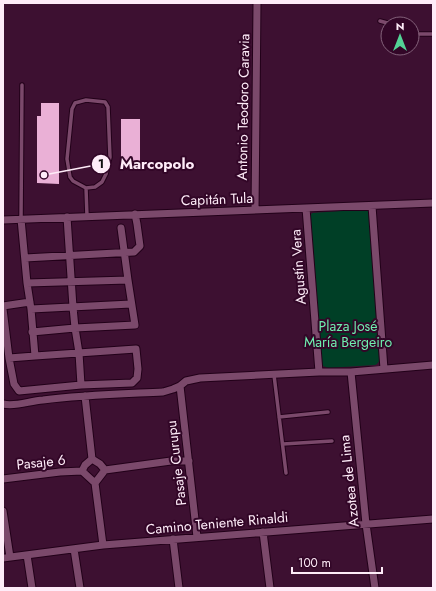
<svg xmlns="http://www.w3.org/2000/svg" width="436" height="591" font-family="Jost,sans-serif">
	<rect width="100%" height="100%" fill="#3d1031"/>
	<path fill="#003f26" d="M353,210h14l2,2 11,148 -3,4 -2,1 -47,3 -5,-2 -2,-3 -10,-139 -1,-7 2,-4z"/>
	<path fill="#eab0d6" d="M41,103h18v81l-22,-1v-67h4z
		M121,119h19v49h-19z"/>
	<g fill="none" stroke-linecap="round" stroke-linejoin="round">
		<g stroke="#220019" stroke-width="5.5">
			<path id="service" d="M380,21l11,3
				M412,34h21
				M86,100l19,2 3,5 2,50 -4,17 -4,8 -7,5 -9,1 -13,-7 -3,-4 -3,-18 5,-50 3,-6z
				M86,188l1,28
				M21,219l1,-134
				M274,375l12,98
				M279,417l49,-5
				M283,444l49,-3"/>
		</g>
		<g stroke="#220019" stroke-width="9">
			<path id="minor" d="M372,206l12,163
				M306,208l13,164
				M255,210l2,-207
				M67,217l6,90 2,21 60,-3 -7,-45 -7,-52
				M21,219l6,64 4,26 4,47 101,-7 2,20 -1,9 -5,5 -51,2 -62,6 -5,-7 -5,-26 26,-2
				M3,220l430,-17
				M25,258l109,-6 6,-6 -3,-22 -2,-10
				M27,283l101,-3
				M3,306l27,-4
				M3,309l6,49
				M31,309l100,-5
				M32,332l43,-4 4,25 2,32
				M351,372l15,152 9,64
				M180,386l17,151
				M85,396l7,63
				M3,404c13,3 26,-3 40,-4 40,-5 80,-6 120,-8l10,-3 7,-3 6,-5 14,-3 119,-6h32l82,-7
				M82,471l13,12
				M3,479l57,-7 22,-1 3,-6 7,-6 8,5 5,6 66,-9h18
				M3,511l7,46
				M263,532l7,56
				M173,539l6,49
				M103,545l-8,-62 10,-13
				M74,549l6,39
				M27,555l5,33
				M3,558l100,-13 330,-26"/>
		</g>
		<use href="#service" stroke="#7b496b" stroke-width="3.5"/>
		<use href="#minor" stroke="#7b496b" stroke-width="7"/>
	</g>
	<g text-anchor="middle" stroke-width="4" stroke-linejoin="round" paint-order="stroke">
		<g font-size="14" fill="#feecf8" stroke="#320627">
			<text transform="translate(243 107) rotate(-89)" y="5">Antonio Teodoro Caravia</text>
			<text transform="translate(217 199) rotate(-2)" y="5">Capitán Tula</text>
			<text transform="translate(298 267) rotate(-94)" y="5">Agustín Vera</text>
			<text transform="translate(41 462) rotate(-6)" y="5">Pasaje 6</text>
			<text transform="translate(176 463) rotate(-97)" y="5">Pasaje Curupu</text>
			<text transform="translate(349 481) rotate(-96)" y="5">Azotea de Lima</text>
			<text transform="translate(217 523) rotate(-5)" y="5">Camino Teniente Rinaldi</text>
		</g>
		<g font-size="14" fill="#6fefaf" stroke="#320627">
			<text x="348" y="331">Plaza José<tspan x="348" dy="16">María Bergeiro</tspan></text>
		</g>
	</g>
	<path fill="none" stroke="#feecf8" stroke-width="1.5" d="M44 175L101 164"/>
	<g fill="#feecf8" stroke="#320627" stroke-width="1.5">
		<circle cx="44" cy="175" r="4"/>
		<circle cx="101" cy="164" r="10"/>
	</g>
	<g font-size="12" text-anchor="middle" font-weight="bold" fill="#111">
		<text x="101" y="168">1</text>
	</g>
	<g font-size="15" text-anchor="middle" font-weight="bold" fill="#feecf8" stroke="#320627" stroke-width="4" stroke-linejoin="round" paint-order="stroke">
		<text x="157" y="169">Marcopolo</text>
	</g>
	<rect width="436" height="591" fill="none" stroke="#feecf8" stroke-width="8"/>
	<g transform="translate(400 36)"><circle r="19" fill="#320627" stroke="#84627b"/>
	<path d="M0-3L7 15L0 10L-7 15Z" fill="#53d396"/>
	<text y="-6" font-size="11" font-weight="bold" text-anchor="middle" fill="#feecf8">N</text>
	</g>
	<path d="M292 567v6h90v-6" fill="none" stroke="#feecf8" stroke-width="2"/>
	<text x="298" y="567" font-size="12" fill="#feecf8" stroke="#320627" stroke-width="3" paint-order="stroke">100 m</text>
</svg>
